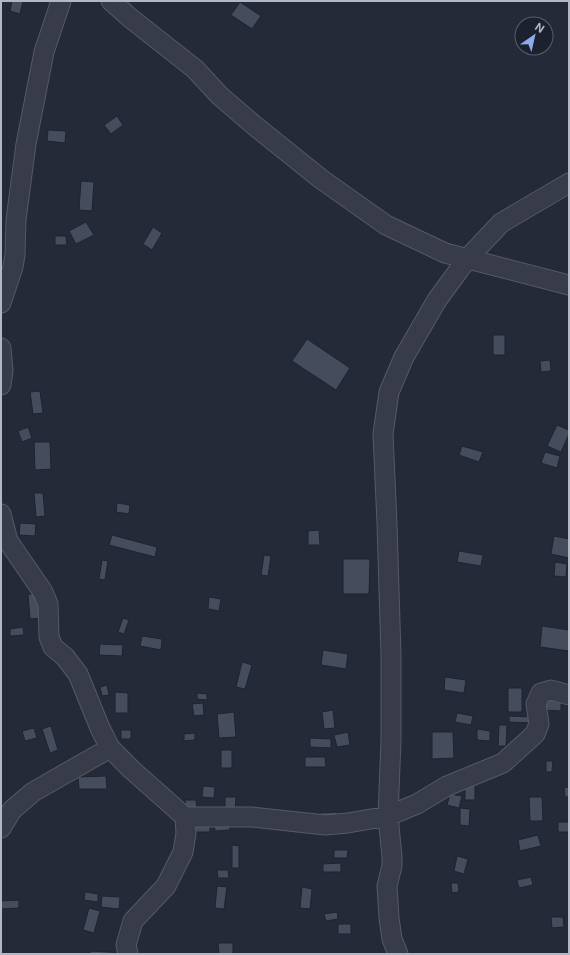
<svg xmlns="http://www.w3.org/2000/svg" width="570" height="955" font-family="Inter,sans-serif">
	<rect width="100%" height="100%" fill="#242a37"/>
	<path fill="#454d5c" stroke="#1e232f" d="M12,1h11l-3,13 -10,-3z
		M240,2l21,14 -9,13 -21,-14z
		M117,116l6,9 -12,9 -7,-9z
		M48,130l18,1 -1,12 -18,-2z
		M81,181l13,1 -2,29 -13,-1z
		M86,222l8,13 -18,9 -7,-13z
		M153,227l9,6 -10,17 -9,-6z
		M55,236h11l1,9h-12z
		M493,335h12v20h-12z
		M307,339l43,29 -14,22 -44,-29z
		M550,360l1,11 -10,1 -1,-11z
		M40,391l3,22 -10,1 -3,-22z
		M557,425l12,5v4l-8,18 -14,-6z
		M28,427l4,11 -10,4 -4,-11z
		M34,442h16l1,27 -16,1z
		M462,446l21,6 -4,10 -20,-7z
		M545,452l15,4 -3,12 -16,-5z
		M34,493h9l2,23 -9,1z
		M117,503l13,2 -1,9 -13,-2z
		M20,523l16,1 -1,12 -16,-1z
		M319,530l1,15h-12v-14z
		M112,535l45,12 -2,10 -46,-12z
		M554,536l15,3v19l-18,-4z
		M459,551l24,4 -2,11 -24,-4z
		M264,555l7,1 -3,20 -7,-1z
		M343,559h27l-1,35h-26z
		M102,560l6,1 -3,19 -6,-1z
		M555,562l12,2 -1,13 -12,-1z
		M28,594h14l1,24 -13,1z
		M209,597l12,2 -2,12 -11,-2z
		M123,618l6,2 -5,14 -6,-2z
		M542,626l27,4v21l-29,-4z
		M23,627l1,8 -14,1v-7z
		M142,636l20,3 -1,11 -21,-4z
		M100,644l23,1 -1,11 -23,-1z
		M323,650l25,4 -2,15 -25,-4z
		M242,662l10,3 -7,24 -9,-2z
		M445,677l21,3 -2,13 -20,-3z
		M107,685l2,10 -7,1 -2,-9z
		M508,688h14v24h-14z
		M115,692l13,1v20h-13z
		M197,693l10,1v6l-10,-1z
		M542,698l19,1v12l-19,-1z
		M203,703l1,12 -10,1 -2,-12z
		M333,710l2,18 -11,1 -2,-17z
		M234,712l2,25 -17,1 -2,-24z
		M457,713l16,3 -2,9 -16,-3z
		M509,716l23,1 -1,6 -22,-1z
		M499,725h8l-1,21h-8z
		M51,726l7,24 -8,3 -8,-24z
		M34,728l3,10 -12,3 -3,-10z
		M477,729l13,2v10l-13,-1z
		M121,730h10v9h-10z
		M348,732l2,13 -13,2 -3,-12z
		M432,732h21l1,26 -22,1z
		M195,733v7l-11,1v-7z
		M310,738l21,1v9l-21,-1z
		M221,750h11v18h-11z
		M305,757h20l1,10h-21z
		M546,761h7l-1,11h-6z
		M106,776l1,13h-28l-1,-12z
		M465,782h10v18h-10z
		M203,786l12,1 -1,11 -12,-1z
		M569,787v10h-4l-1,-9z
		M450,794l12,2 -3,12 -12,-3z
		M225,797h11l-1,14 -10,-1z
		M529,797h13l1,24h-13z
		M185,800h11l1,9 -11,1z
		M460,808l10,1 -1,17 -9,-1z
		M337,812l1,11 -18,1v-11z
		M210,821v11h-18v-10z
		M229,821l1,9 -15,1 -1,-9z
		M558,822h11v10h-11z
		M538,835l3,11 -21,5 -2,-11z
		M232,845l7,1v22h-7z
		M334,850h14l-1,8h-13z
		M457,856l11,3 -4,15 -10,-3z
		M341,863v9h-18v-8z
		M217,870h11l1,8h-11z
		M531,877l2,8 -14,3 -2,-8z
		M451,883h7l1,9 -7,1z
		M217,886l10,1 -3,22 -9,-1z
		M302,887l10,2 -2,20 -10,-1z
		M85,892l13,2v8l-14,-2z
		M102,896l18,1 -1,12 -18,-2z
		M19,900v8l-18,1v-8z
		M89,908l11,3 -6,22 -11,-3z
		M337,912l1,7 -12,2 -2,-7z
		M551,917h12l1,10 -12,1z
		M338,924h13v10h-13z
		M218,943h15v11h-14z
		M90,951l35,2v1h-35z"/>
	<g fill="none" stroke-linecap="round" stroke-linejoin="round">
		<g stroke="#555a66" stroke-width="21">
			<path id="minor" d="M111,1l18,16 66,52 25,27 35,30 66,53 65,46 59,28 124,32
				M1,303l12,-36 2,-12 1,-35 10,-76 18,-92 17,-51
				M1,348l2,23 -2,14
				M1,514l7,27 35,51 5,12 1,33 4,10 12,10 13,17 22,54 10,20 22,22 53,47 1,16 -3,19 -17,34 -33,35 -7,24 2,9
				M185,817h67l73,8 23,-2 40,-7 29,-12 30,-18 56,-23 32,-29 4,-10 -3,-20 5,-11 10,-3 18,5
				M1,828l11,-18 21,-18 77,-44
				M398,954l-6,-15 -3,-21 -2,-32 5,-20v-9l-4,-41 3,-75v-86l-4,-131 -4,-90 6,-42 15,-35 33,-57 30,-41 34,-36 68,-40"/>
		</g>
		<use href="#minor" stroke="#373c48" stroke-width="19"/>
	</g>
	<rect width="570" height="955" fill="none" stroke="#b2b7c4" stroke-width="4"/>
	<g transform="translate(534 36) rotate(34)"><circle r="19" fill="#1c212d" stroke="#585d69"/>
	<path d="M0-3L7 15L0 10L-7 15Z" fill="#8fa9ec"/>
	<text y="-6" font-size="11" font-weight="bold" text-anchor="middle" fill="#b2b7c4">N</text>
	</g>
</svg>
